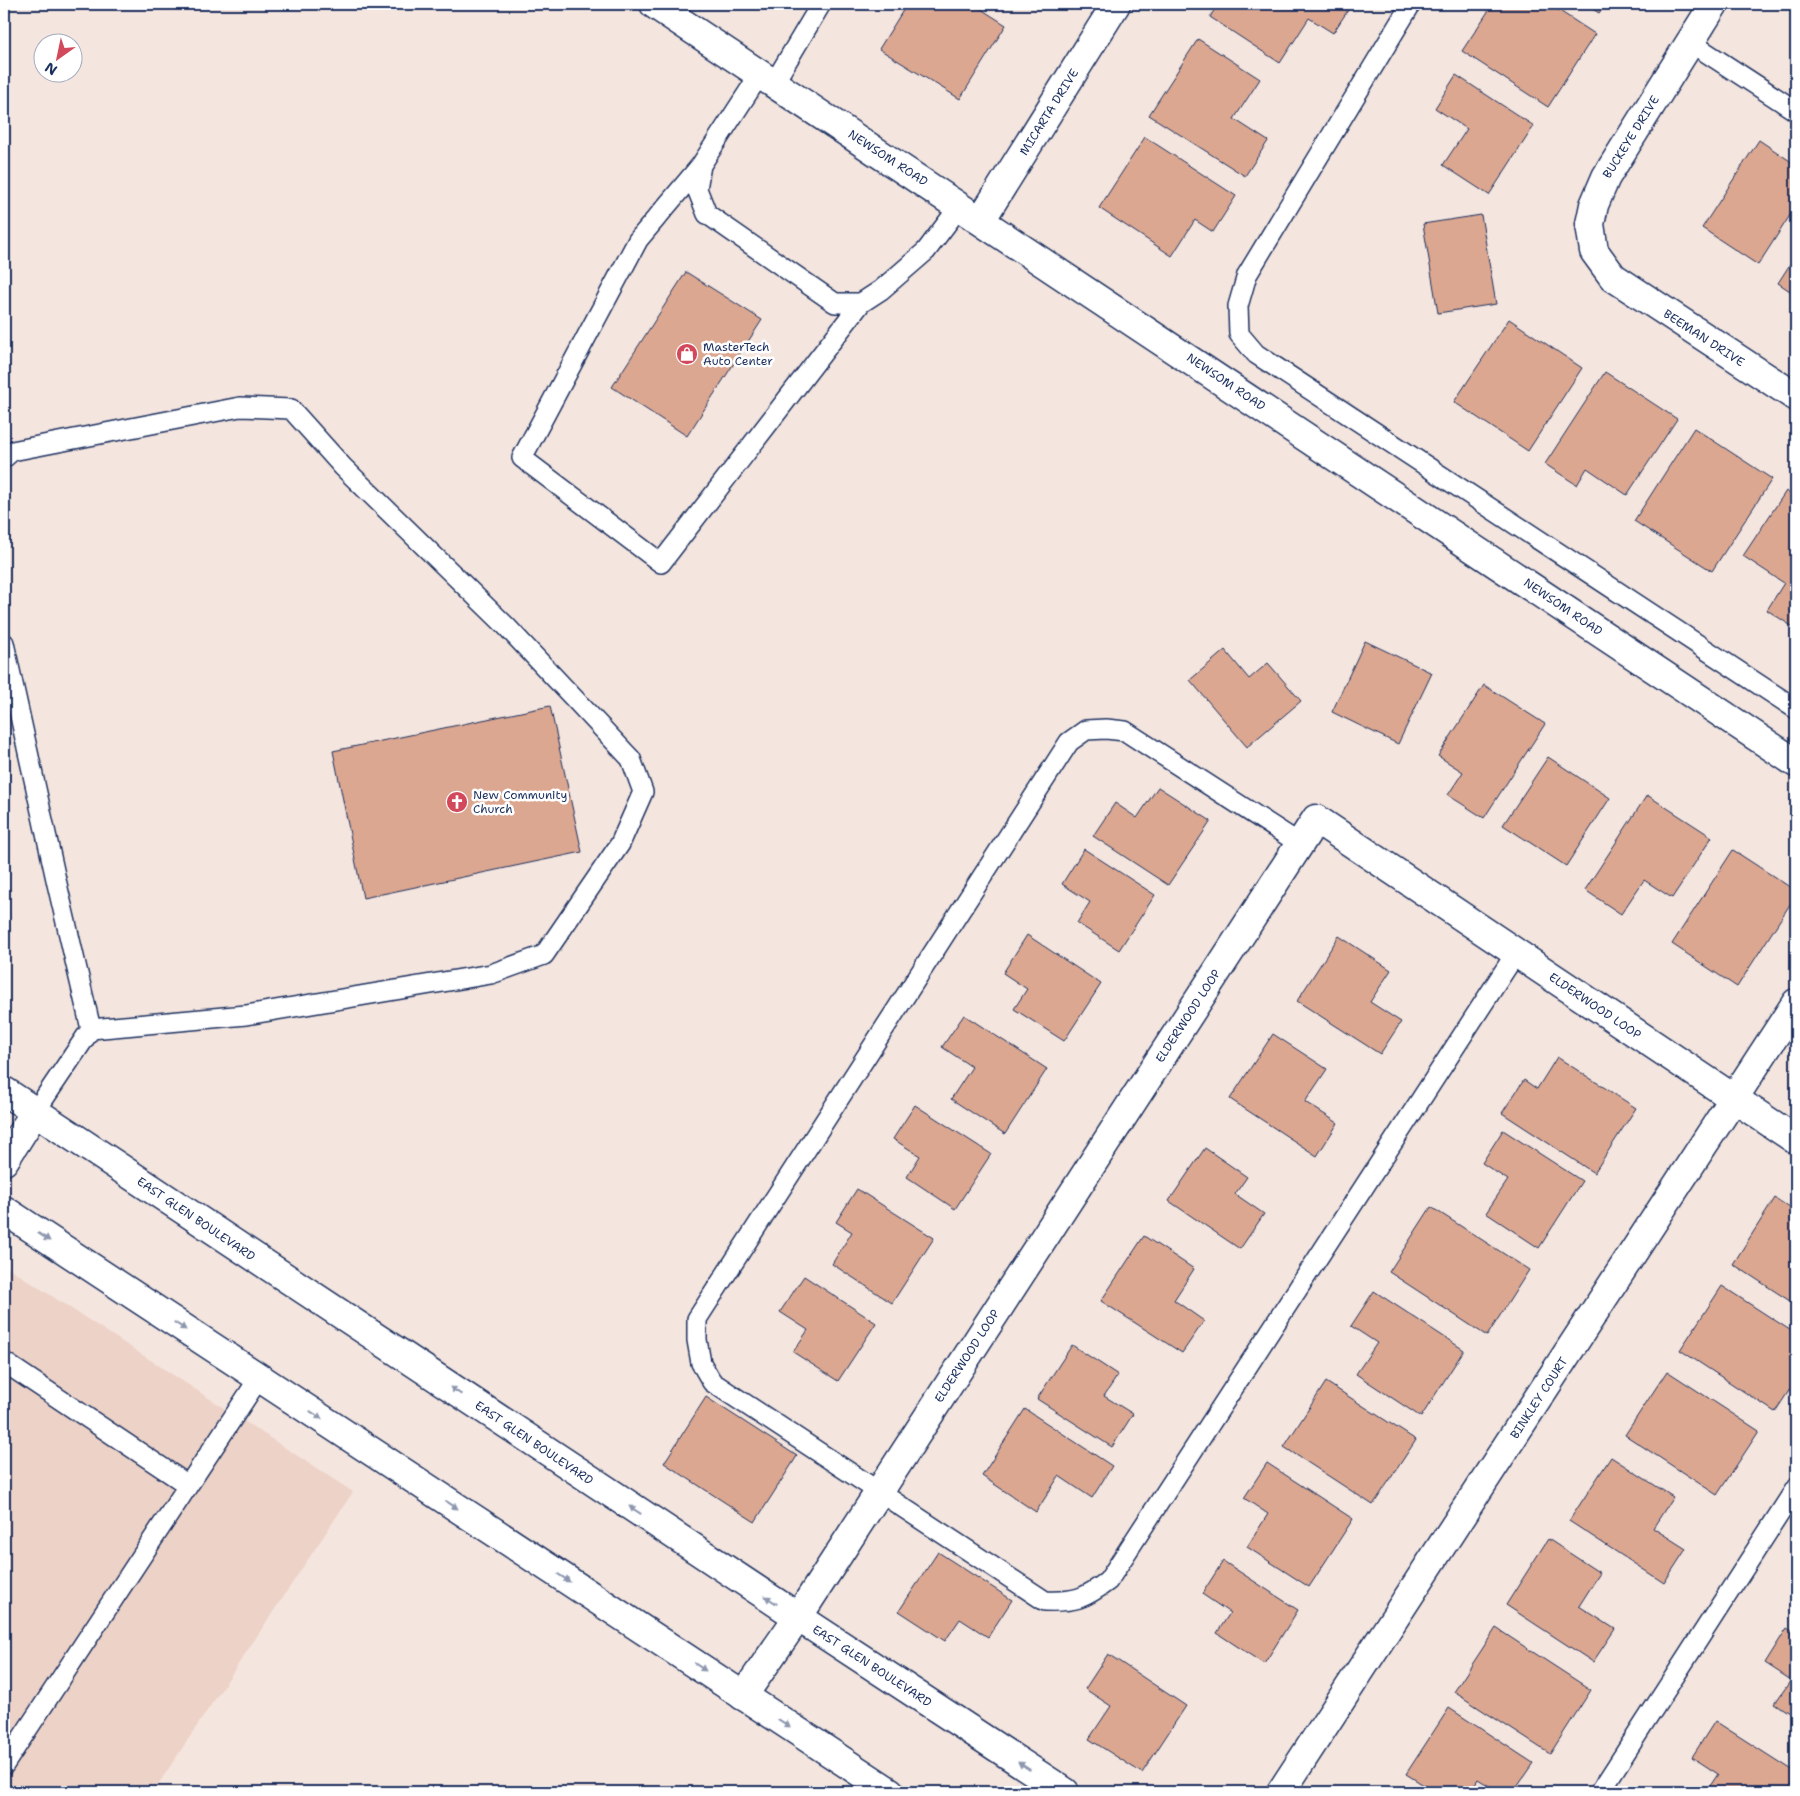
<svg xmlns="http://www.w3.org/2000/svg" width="1800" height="1796" font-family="'Shantell Sans',sans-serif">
	<rect width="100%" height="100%" fill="#f4e5de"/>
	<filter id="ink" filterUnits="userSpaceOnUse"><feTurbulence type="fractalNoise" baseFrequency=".02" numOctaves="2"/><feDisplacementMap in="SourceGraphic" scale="10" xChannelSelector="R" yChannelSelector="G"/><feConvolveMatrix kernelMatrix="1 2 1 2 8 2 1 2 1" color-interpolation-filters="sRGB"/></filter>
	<g filter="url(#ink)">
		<path fill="#edd2c7" d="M4,1265l349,227 -200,300h-149z"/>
		<path fill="#dca790" stroke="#1b2f5e" d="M907,4h66l33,21 -46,74 -81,-50z
			M1218,4h134l-19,29 -24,-15 -29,45 -70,-46z
			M1493,4h56l46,30 -47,73 -86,-56z
			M1585,4h20l-6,9z
			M1198,39l62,40 -26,40 34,22 -23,35 -96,-61z
			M1456,75l78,51 -45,69 -46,-30 24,-36 -32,-21z
			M1145,137l91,59 -23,36 -18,-12 -23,36 -73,-48z
			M1759,140l37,25v41l-38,59 -56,-37z
			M1481,215l15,89 -58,9 -15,-89z
			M1796,255v40l-18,-12z
			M686,272l76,48 -75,116 -75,-49z
			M1509,319l73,49 -54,83 -74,-49z
			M1605,372l72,47 -50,76 -40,-27 -10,17 -32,-21z
			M1694,428l78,51 -60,92 -78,-50z
			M1786,491l10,7v131l-29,-19 17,-27 -41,-27z
			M1365,641l67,32 -34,71 -66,-32z
			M1225,650l24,29 19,-16 33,38 -54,46 -57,-67z
			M1484,685l61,39 -61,94 -36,-23 15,-23 -25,-16z
			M550,706l32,146 -219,46 -30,-147z
			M1548,757l62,41 -44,68 -63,-41z
			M1158,787l53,34 -43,64 -75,-49 22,-33 22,15z
			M1647,795l65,42 -40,61 -28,-18 -23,34 -36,-24z
			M1084,849l71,46 -36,55 -42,-27 13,-21 -28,-18z
			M1733,850l63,41v4l-59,92 -65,-43z
			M1027,935l74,49 -37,57 -50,-32 13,-20 -24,-16z
			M1339,936l52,34 -21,32 31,20 -21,32 -83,-53z
			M964,1015l83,54 -42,65 -54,-35 21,-32 -30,-20z
			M1273,1034l54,35 -22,33 33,21 -21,33 -87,-57z
			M1557,1057l79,51 -42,65 -92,-60 22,-33 13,9z
			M915,1105l76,49 -36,55 -48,-32 13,-21 -27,-17z
			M1503,1130l79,51 -43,67 -53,-35 22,-33 -26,-17z
			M1205,1148l42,29 -12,17 29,20 -24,35 -71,-48z
			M857,1189l77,49 -42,65 -60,-39 20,-32 -16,-10z
			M1775,1198l21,14v93l-63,-41z
			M1431,1207l98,63 -42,66 -98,-64z
			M1144,1236l50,33 -20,31 30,21 -22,32 -81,-52z
			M804,1276l72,47 -38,58 -45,-29 15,-22 -28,-18z
			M1722,1286l74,48v46l-21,32 -95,-62z
			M1374,1291l90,59 -43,67 -65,-43 21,-31 -26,-17z
			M1072,1345l46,30 -14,21 29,18 -21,33 -75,-48z
			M1667,1371l92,60 -42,64 -92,-60z
			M1326,1382l90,58 -43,65 -89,-58z
			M706,1397l91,59 -42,66 -91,-59z
			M1025,1409l87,57 -20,32 -33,-22 -23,36 -54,-36z
			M1611,1457l62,40 -20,31 33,21 -22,34 -95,-62z
			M1267,1463l86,56 -44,68 -62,-40 21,-33 -24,-16z
			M1548,1539l52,34 -21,33 36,23 -22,33 -87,-57z
			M938,1552l74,48 -24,37 -28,-18 -15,22 -46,-30z
			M1223,1561l75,49 -34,54 -47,-31 13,-20 -28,-19z
			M1496,1628l95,62 -41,64 -96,-62z
			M1787,1628l9,6v83l-21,-14 16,-23 -26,-17z
			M1108,1654l78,52 -44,67 -53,-34 22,-33 -26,-17z
			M1449,1708l84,55 -20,29h-14l-21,-13 -8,13h-35l-29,-18z
			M1715,1721l81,52v4l-10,15h-80l12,-18 -26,-17z"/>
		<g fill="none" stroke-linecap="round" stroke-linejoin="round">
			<g stroke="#1b2f5e" stroke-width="22">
				<path id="service" d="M1411,4l-164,271 -9,31 1,28 17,20 540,355
					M1690,42l106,69
					M760,74l-59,91 -4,24 10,25 128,89h26l20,-13 45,-39 34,-45
					M774,83l47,-79
					M701,165l-63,75 -116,218 139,105 200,-260
					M4,458l8,-7 228,-44 51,2 52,58 163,159 125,133 12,33 -23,52 -76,111 -53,19 -245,41 -155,14
					M4,643l53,241 34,145 -56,83
					M1300,844l-175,-113 -19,-2 -20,1 -17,12 -372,577v21l4,23 11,19 333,219c30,1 39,-2 63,-20l408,-628
					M4,1362l184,123
					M4,1765l255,-387
					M1600,1792l196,-304"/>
			</g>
			<g stroke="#1b2f5e" stroke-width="31">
				<path id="minor" d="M1714,4l-108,173 -12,28 -4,19 4,27 19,26 183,120
					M981,220l135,-216
					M743,1696l55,-79 518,-798 480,321
					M1281,1792l515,-789"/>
			</g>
			<g stroke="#1b2f5e" stroke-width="31">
				<path id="tertiary" d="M654,4l1142,759
					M4,1091l794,526 267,175
					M4,1161l31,-49
					M4,1210l886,582"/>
			</g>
			<use href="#service" stroke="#fff" stroke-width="19"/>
			<use href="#minor" stroke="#fff" stroke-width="28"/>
			<use href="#tertiary" stroke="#fff" stroke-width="28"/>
		</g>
		<defs><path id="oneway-solid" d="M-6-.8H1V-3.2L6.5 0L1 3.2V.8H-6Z" transform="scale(1.25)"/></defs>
		<g fill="#8d97ae">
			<use href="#oneway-solid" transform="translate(44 1237) rotate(33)"/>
			<use href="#oneway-solid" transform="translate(180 1326) rotate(33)"/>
			<use href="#oneway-solid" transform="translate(456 1391) rotate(-146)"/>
			<use href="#oneway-solid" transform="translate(316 1415) rotate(33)"/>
			<use href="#oneway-solid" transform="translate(452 1505) rotate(33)"/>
			<use href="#oneway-solid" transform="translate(635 1510) rotate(-147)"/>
			<use href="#oneway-solid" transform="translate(564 1578) rotate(33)"/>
			<use href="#oneway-solid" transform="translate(771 1600) rotate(-147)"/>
			<use href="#oneway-solid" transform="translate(700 1667) rotate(33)"/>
			<use href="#oneway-solid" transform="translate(784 1723) rotate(33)"/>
			<use href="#oneway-solid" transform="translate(1024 1766) rotate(-147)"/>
		</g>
	</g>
	<defs>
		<g id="shop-disc" transform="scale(1.125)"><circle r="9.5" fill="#d1495b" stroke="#fff"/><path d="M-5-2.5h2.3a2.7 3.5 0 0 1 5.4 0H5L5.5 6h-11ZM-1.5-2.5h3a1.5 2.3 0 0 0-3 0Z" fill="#fff"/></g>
		<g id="church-disc" transform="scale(1.125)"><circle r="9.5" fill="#d1495b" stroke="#fff"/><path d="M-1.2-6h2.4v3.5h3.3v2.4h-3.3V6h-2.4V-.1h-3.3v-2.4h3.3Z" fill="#fff"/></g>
	</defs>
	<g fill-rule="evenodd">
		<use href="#shop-disc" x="687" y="354"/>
		<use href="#church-disc" x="457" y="802"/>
	</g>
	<g text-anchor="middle" stroke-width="5" stroke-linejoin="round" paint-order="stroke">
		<g font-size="12" fill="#1b2f5e" stroke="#fff">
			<text transform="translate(1049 112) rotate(-58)" y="4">MICARTA DRIVE</text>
			<text transform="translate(1631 137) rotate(-58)" y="4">BUCKEYE DRIVE</text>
			<text transform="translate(888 158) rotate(33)" y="4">NEWSOM ROAD</text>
			<text transform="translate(1704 338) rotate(33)" y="4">BEEMAN DRIVE</text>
			<text transform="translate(1226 382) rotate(34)" y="4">NEWSOM ROAD</text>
			<text transform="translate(1563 607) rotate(34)" y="4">NEWSOM ROAD</text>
			<text transform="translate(1595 1006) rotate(34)" y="4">ELDERWOOD LOOP</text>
			<text transform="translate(1188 1016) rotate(-57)" y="4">ELDERWOOD LOOP</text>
			<text transform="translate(196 1219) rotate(34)" y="4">EAST GLEN BOULEVARD</text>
			<text transform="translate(967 1356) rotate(-57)" y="4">ELDERWOOD LOOP</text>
			<text transform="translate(1539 1398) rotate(-57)" y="4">BINKLEY COURT</text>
			<text transform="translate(534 1443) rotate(34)" y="4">EAST GLEN BOULEVARD</text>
			<text transform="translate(872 1666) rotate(33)" y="4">EAST GLEN BOULEVARD</text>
		</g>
		<g font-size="12" fill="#1b2f5e" stroke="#fff" text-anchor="start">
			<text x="703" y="351">MasterTech<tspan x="703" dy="14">Auto Center</tspan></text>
			<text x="473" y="799">New Community<tspan x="473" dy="14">Church</tspan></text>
		</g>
	</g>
	<rect width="1800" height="1796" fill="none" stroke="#fff" stroke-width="20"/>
	<rect x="10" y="10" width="1780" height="1776" fill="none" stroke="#1b2f5e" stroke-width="2" filter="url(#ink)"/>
	<g transform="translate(58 58) rotate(213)"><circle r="24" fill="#ffffff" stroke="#a4acbf"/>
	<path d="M0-4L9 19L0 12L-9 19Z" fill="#d1495b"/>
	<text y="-8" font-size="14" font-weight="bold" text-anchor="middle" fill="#1b2f5e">N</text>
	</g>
</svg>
